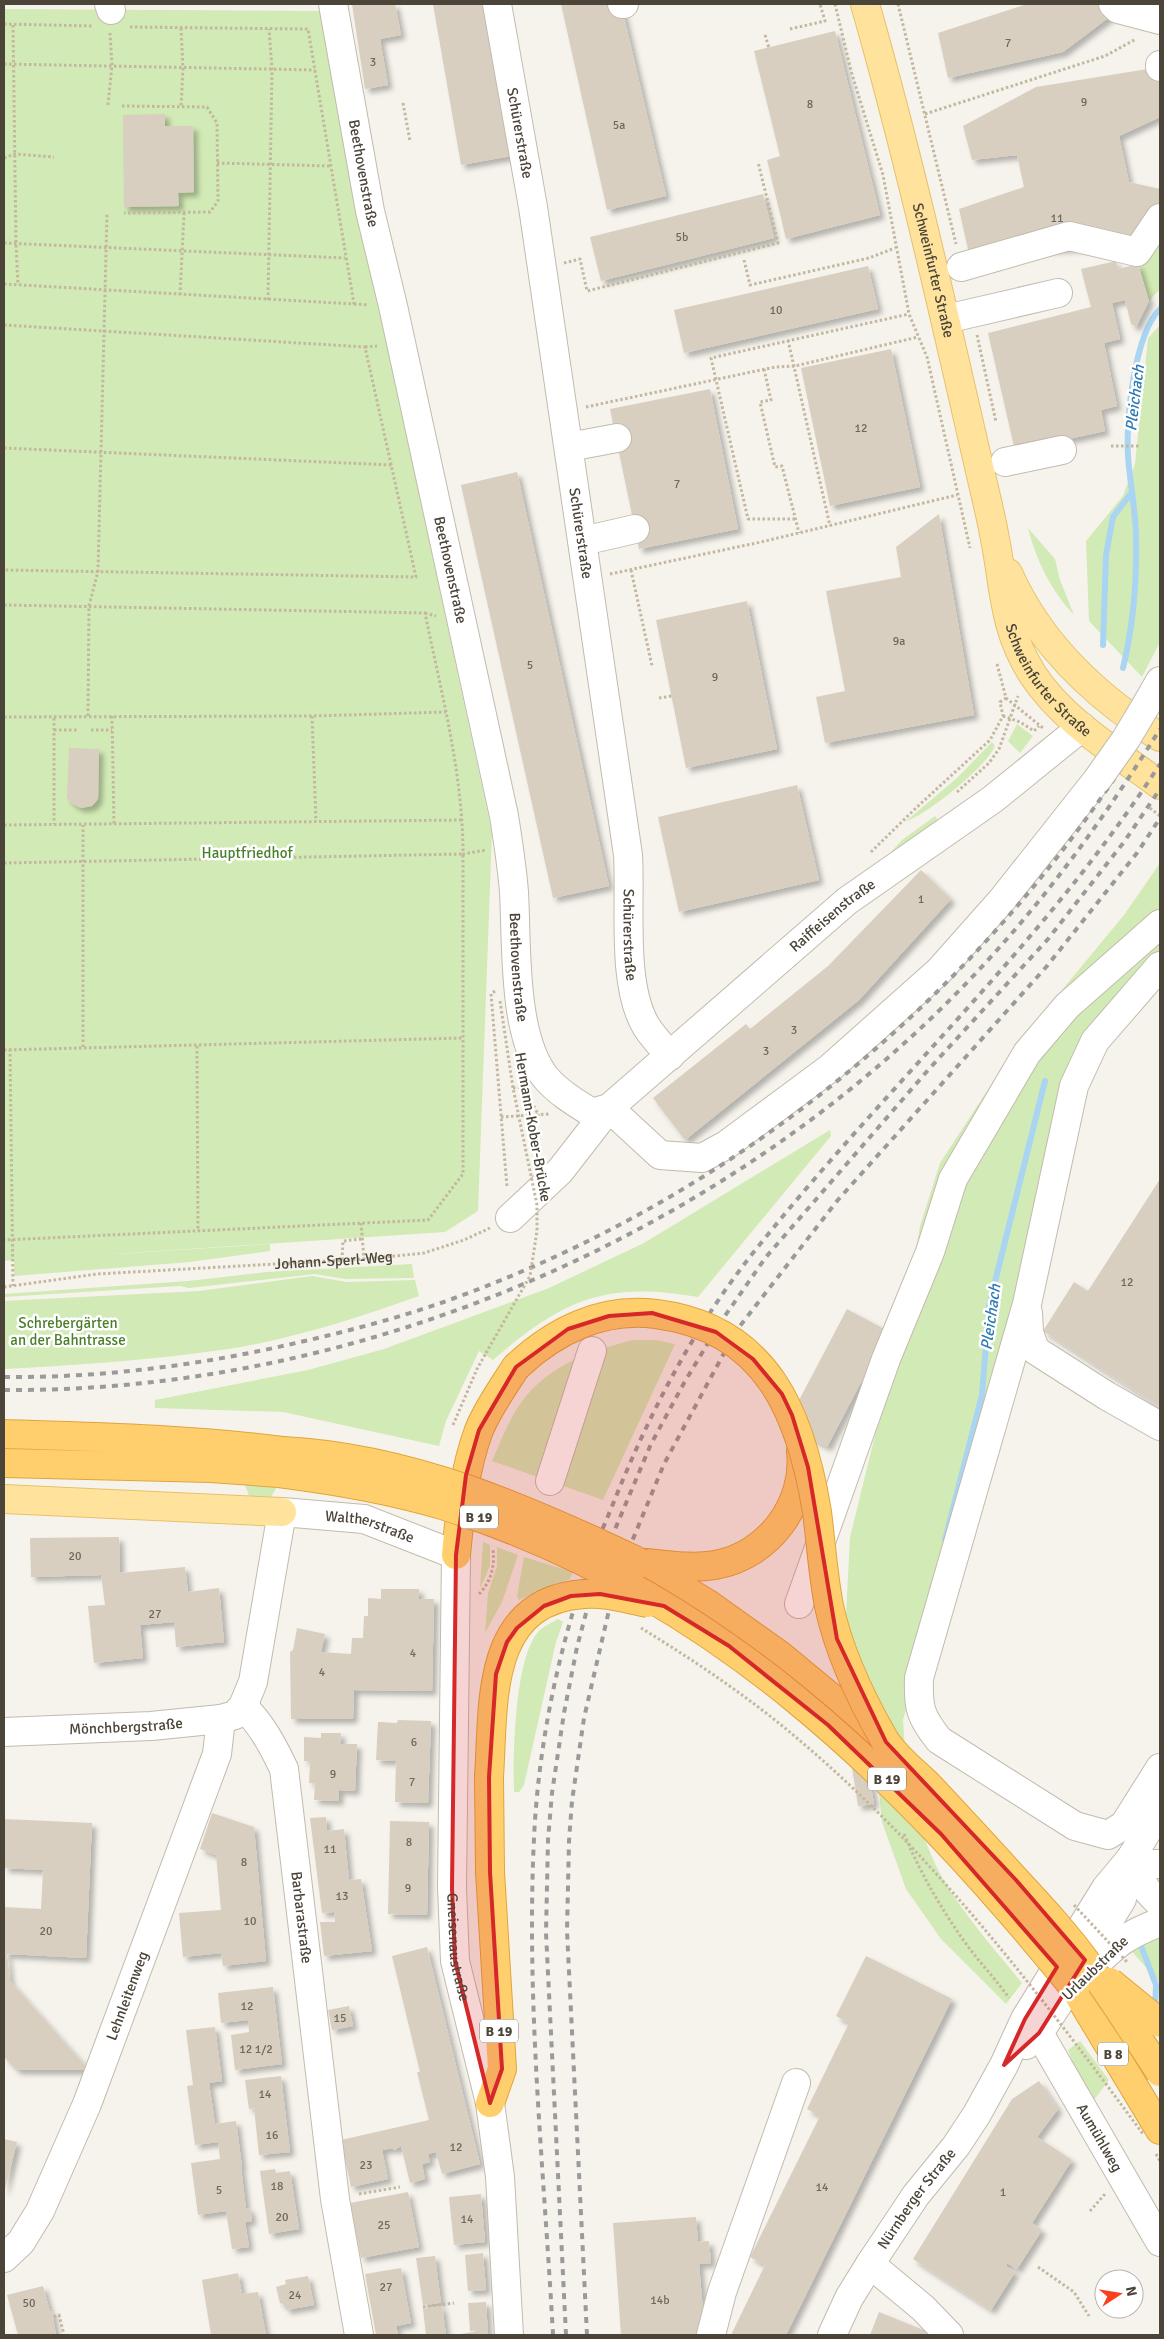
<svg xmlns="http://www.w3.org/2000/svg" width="1164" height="2339" font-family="Signika,sans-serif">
	<defs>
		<filter id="shadow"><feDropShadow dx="4.5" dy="4.5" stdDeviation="2.5" flood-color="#0004"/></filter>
	</defs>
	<rect width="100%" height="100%" fill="#f6f3ec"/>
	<path fill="#d2eab5" d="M4,9l322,2 57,316 109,506 -14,378 -33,21 -362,24 187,-12v7l-80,11 -176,14v-16l-10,1z
		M1160,230v59l-11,12 -11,-37z
		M1160,325v317l-18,35 -53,-56 -3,-80 37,-45 12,-32 13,-126z
		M1028,528l27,31 5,21 14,35c-23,-24 -38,-55 -46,-87z
		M1017,724l16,12 -13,17 -12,-12z
		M992,742l3,4c-9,21 -67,68 -90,76l52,-44z
		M935,816l5,7 -49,29 11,-12z
		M1160,863v91l-78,95 -66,275 -113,396c3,55 13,111 40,159 22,37 52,71 79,104l-16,21 -65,-65 -35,-50 -24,-67 -5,-55 -9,-56 -22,-96 4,-78 54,-219 16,-92 20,-63 79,-121 105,-127z
		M830,1130l1,6 -133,161c-92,-16 -135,2 -205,63l-14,-9 -33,70 -7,25 -156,-34 -128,-4v-8l153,-30 76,-21 165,-61 95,-45z
		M412,1264l2,14 -69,1 -30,-5 -126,14 -9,-2 -176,11v-3l184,-13 79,-9z
		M312,1276l35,6 68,-2 4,16c-61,22 -127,43 -191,53 -74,11 -149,16 -224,20v-68l195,-10z
		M633,1340h23l19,4 -72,156 -111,-39c7,-16 14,-34 23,-49 26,-44 71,-60 118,-72z
		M245,1485l32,2 -6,10 -21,1z
		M483,1542l7,3v21l-10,22z
		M497,1547l21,8 -16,47 -17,31 3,-40 9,-27z
		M524,1557l49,15 -3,7 -51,21 -2,-4z
		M558,1619l5,3 -7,20 -32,143 -5,7h-5c-1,-34 0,-140 27,-163 5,-4 12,-7 17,-10z
		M1160,1930v53l-34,-38z
		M1080,2041l29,39 -19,25 -22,-55z"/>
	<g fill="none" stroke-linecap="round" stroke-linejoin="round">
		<path stroke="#a9d4f2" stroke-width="6" d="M1103,645l3,-90 7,-38 19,-25
			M1123,668c10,-42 14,-85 13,-129 0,-28 -6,-55 -8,-83 -2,-37 6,-121 32,-147
			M945,1540l37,-145 7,-89 56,-225
			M1140,1943l16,42 -1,24"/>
	</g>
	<path fill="#d8cfc1" filter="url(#shadow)" d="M352,4h43l6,31 -21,4 8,46 -23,4z
		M433,4h52l26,152 -50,9z
		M561,4h60l45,192 -59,14z
		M1027,4h77l8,11 -49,37 -115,26 -10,-45z
		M835,31l45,184 -94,24 -19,-79 13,-4 -26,-105z
		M1160,67v50l-41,19 10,46 31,7v16l-24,39 -167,10 -10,-45 65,-22 -7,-32 -45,5 -9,-34 73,-39z
		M165,114v12h28l1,66 -16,1 1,13 -55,1 -1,-92z
		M763,194l11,44 -173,43 -11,-44z
		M1116,261l2,8 20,-5 11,37 -13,26 -5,-3 -6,-24 -13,3 8,36 -16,4 13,63 -16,4 4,21 -90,20 -27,-118 103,-26 -10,-38z
		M868,266l10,43 -194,44 -10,-43z
		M891,349l29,138 -90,19 -29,-138z
		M710,389l28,140 -99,20 -29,-140z
		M517,472l92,414 -56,12 -92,-413z
		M939,514l35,201 -149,28 -9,-46 29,-6 -19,-100 75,-14 -5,-30z
		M747,601l30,148 -91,19 -30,-148z
		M69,748l30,1 -1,50 -6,7 -11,2 -8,-4 -6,-6z
		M797,785l22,95 -140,32 -21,-95z
		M921,870l30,29 -92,101 -174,140 -32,-42 93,-74 4,5 78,-63z
		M1160,1179v228l-117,-76 31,-49 14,9z
		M847,1309l41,22 -61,116 -41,-22z
		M119,1537l1,36 65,-6 3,25 31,-4 5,54 -48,5 -2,-25 -34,3 3,33 -49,5 -6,-57 17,-1 -4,-30 -70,2 -1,-39z
		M381,1589h38v10h15l-2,92 -78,-1 -1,29h-62l-1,-67 3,-2 4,-22 28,6 -4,18 30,2 1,-16h11l1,-22h4v-18l13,1z
		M398,1720l33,1 -3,82 -33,-1 1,-41 -20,-1 2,-38 19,1z
		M860,1721l14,83 -16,2 -13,-83z
		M321,1733h20l-1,11h17l-2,47 -16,-1v11l-25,-1 1,-17h-6l1,-22h-6v-24l17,1z
		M212,1813l42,14 12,134 -43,5 -2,-13 -38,4 -4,-44 42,-3 -5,-55 -16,-6z
		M326,1817l1,14 17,-2 5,51 12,-1 11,72 -48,5 -4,-34h15l-1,-10 -12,1 -12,-95z
		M4,1819l88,4 -6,135 -79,-4 3,27 79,89h-72l-13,-13v-150l37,2 2,-39 -39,-2z
		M390,1821l39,1 -2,93 -39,-1z
		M427,1947l53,217 -38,10 -6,-22 -8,2 2,8 -8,2 3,15 -15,4 -9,-37 -7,4 -1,-2 -11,2 6,29 -37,8 -10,-47 88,-20 -12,-48h3l-28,-116z
		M866,1956l86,43 -166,336h-55l34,-70 -15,-8 70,-141 -13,-7 42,-86 -13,-7z
		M273,1987l9,77 -47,6 -4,-35 18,-3 -1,-12 -27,3 -3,-30z
		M349,2006l4,20 -21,4 -4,-20z
		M215,2027l7,54 -13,2 6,41 21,-3 6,46 -21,4 20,-3 5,41 4,-1 2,13 -7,1 4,25 -17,2 -6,-38 -28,4 -7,-52 29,-4 -2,-17 -23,3 -8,-59 6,-1 -7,-55z
		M281,2076l9,76 -31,3 -5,-47 -5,1 -4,-29z
		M1039,2081l19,28 -21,28 35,23 -40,63 10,7 -25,39 -10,-6 -1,3 9,6 -24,38 -78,-51 99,-160z
		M4,2139l13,3 -13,51z
		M275,2169l1,4 14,-2 9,58 -30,5 -9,-63z
		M408,2192l11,55 -58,11 -11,-55z
		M481,2194l4,48 -31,3 -5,-48z
		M696,2217l2,25 11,-1 2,22 -12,1 6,71h-84l-8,-112z
		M483,2253l3,37 -18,1 -3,-36z
		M435,2256l6,47 -18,2 -7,-47z
		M401,2268l10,55 -15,3 2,9h-22l-11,-61z
		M238,2273l4,21 16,-2 8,43h-55l-9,-55z
		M308,2276l6,29 -28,5 -1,-5 -5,-2 -4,-16 10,-3 -1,-4z
		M43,2286l7,26 2,-1 4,24h-38l-11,-40z
		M486,2302l2,33h-33l29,-5 -14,1 -2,-28z
		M442,2306l4,29h-20l-3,-26z
		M879,2312l47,19 -1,4h-55z"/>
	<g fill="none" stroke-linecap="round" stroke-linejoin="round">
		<g stroke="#c2bbae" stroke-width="30">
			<g id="minor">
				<path d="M109,4l2,6"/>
				<path id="s2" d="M333,4l37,207 23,95 111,510c4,25 8,51 10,76 3,52 -2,144 32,186 13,15 30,25 46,35l17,-5 238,-207 146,-102 89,-72"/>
				<path id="s3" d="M497,4l36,203 95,648c3,49 -7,129 18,171 6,10 16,20 24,30"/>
				<path d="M622,4h2"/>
				<path d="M1113,4l5,5 42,11"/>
				<path d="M1160,67v-2"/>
				<path d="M961,267l108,-31 68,16 23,-34"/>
				<path d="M946,319l112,-26"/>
				<path d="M569,447l48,-9"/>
				<path d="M1005,462l57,-12"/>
				<path d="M583,541l52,-12"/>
				<path d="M1148,702l12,-21"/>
				<path d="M1160,966l-65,75 -21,45 -47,218 -108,374c-1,30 1,38 20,62l136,86 33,9 16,-10 36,-57"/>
				<path d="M510,1218l50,-47 49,-63 51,47 42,3 24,-13 104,-77 109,-97 63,-71 95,-120"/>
				<path d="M1028,1313l1,19 6,18 72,46 53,30"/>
				<path d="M550,1481l42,-130"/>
				<path d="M799,1604l87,-245 44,-107 23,-73 74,-126 40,-47 93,-82"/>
				<path id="s4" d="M243,1706c19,19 30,40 41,63l51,430 24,136"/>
				<path id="s5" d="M4,1732l147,-6 70,-7 14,-4 8,-9 10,-24 29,-170 82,7 92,36 -4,333 3,73 35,142 10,74 9,158"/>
				<path d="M1131,1858l15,31 14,15"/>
				<path d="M1131,1858l15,6h14"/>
				<path d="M1092,1968c24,-25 35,-33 68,-46"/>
				<path id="s6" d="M1039,2033l121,209"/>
				<path d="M1026,2045l13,-12 19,-29 64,-105 3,-33"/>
				<path id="s7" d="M4,2258l17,-16 19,-31 47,-107 130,-350 4,-35"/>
				<path d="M870,2264l53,44 26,27"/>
				<path d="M711,2335l11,-43 74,-209"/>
				<path id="s8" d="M832,2335l17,-37 21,-34 46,-69 40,-49 21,-32 27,-49 21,-46 81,-131 25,-30 29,-48"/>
			</g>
		</g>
		<g stroke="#e6c16a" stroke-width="30">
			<g id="major">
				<path id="s9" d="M865,4c44,154 79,310 115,467 5,22 11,45 15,68 10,51 8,89 38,136 31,47 83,77 127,110"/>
				<path d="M1008,573c31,70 88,124 152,164"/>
				<path d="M4,1499l278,13"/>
			</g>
		</g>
		<g stroke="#e0a43c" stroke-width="30">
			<path id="highway" d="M4,1434c93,3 185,5 278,17
				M4,1463l207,5 68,5
				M456,1555c4,-42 8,-85 23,-125 9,-22 24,-43 37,-63
				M641,1563l67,41 73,52 104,86
				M646,1563c23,2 46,6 69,2 53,-9 92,-61 86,-114
				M489,1777l1,95 12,197 -12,34
				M1075,1989l85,141"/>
		</g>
		<g stroke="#c4b79f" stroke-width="3" stroke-dasharray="2.5 2.5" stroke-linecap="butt">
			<path d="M835,4l16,67 32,104 26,139 18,43 43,191"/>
			<path d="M898,4l58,240"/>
			<path d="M4,24l88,2"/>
			<path d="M13,25l3,219 2,41"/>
			<path d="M181,28l2,40 -2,39"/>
			<path d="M790,29l35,-8 -5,-17"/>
			<path d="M765,35l4,13"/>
			<path d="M4,64l311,6"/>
			<path d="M403,103l7,38"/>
			<path d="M108,105l4,-40 -2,-32"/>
			<path d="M122,106l85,1 10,16 1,78 -8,11 -86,1"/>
			<path d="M925,114l180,-58 31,-17"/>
			<path d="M4,158l11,-4 39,3"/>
			<path d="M217,163l113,3"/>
			<path d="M4,243l341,15"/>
			<path d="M744,260l6,25 119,-27 26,-10"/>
			<path d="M564,263l16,-4 7,32 191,-48 -20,-81"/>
			<path d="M4,284l350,20 -46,-275 -179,-2"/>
			<path d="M180,295l4,-82"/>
			<path d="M268,300l4,-231 -3,-40"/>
			<path d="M354,304l15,1"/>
			<path d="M4,325l361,22 51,230 -412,-7"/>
			<path d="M977,335l19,87"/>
			<path d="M788,340l42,186"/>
			<path d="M365,347l12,-1"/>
			<path d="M764,369l7,31 -11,2 15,65 7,-1 17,67"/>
			<path d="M586,407l189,-40 20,-1 123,-29"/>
			<path d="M1111,446h30"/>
			<path d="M4,448l388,17"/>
			<path d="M795,519h-47l-37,-161 198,-44"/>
			<path d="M631,570l21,96"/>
			<path d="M610,574l151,-32 196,-47"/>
			<path d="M4,605l421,8c16,79 38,160 38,241l23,-4"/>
			<path d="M425,613l11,3"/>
			<path d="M997,664l9,34 37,30"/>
			<path d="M659,698l13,-2"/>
			<path d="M88,716l1,-110 9,-35 9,-358"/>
			<path d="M112,716l2,109"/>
			<path d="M312,716l4,105"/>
			<path d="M1003,716l17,6 14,9 5,-5"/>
			<path d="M4,717l308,-1 134,-4"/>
			<path d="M54,718v106"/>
			<path d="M54,730h23"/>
			<path d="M91,730h21"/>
			<path d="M957,792l32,-29 10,-14 19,-53"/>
			<path d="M1150,808l10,8"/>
			<path d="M4,825l459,-5"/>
			<path d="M871,852l46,-45 73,-67 13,-24 -3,-14 6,-4"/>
			<path d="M4,863l459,-9v320l-35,46 -424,20"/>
			<path d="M495,991l-4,3 16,193"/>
			<path d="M197,1046l1,185"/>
			<path d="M83,1047v-222"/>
			<path d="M10,1049l3,237"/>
			<path d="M4,1050l459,-12"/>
			<path d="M513,1088l10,-1"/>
			<path d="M529,1097l10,19"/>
			<path d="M501,1117l48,-3"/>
			<path d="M361,1223l3,36"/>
			<path d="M342,1260l1,-19 19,-2"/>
			<path id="s1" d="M4,1287l93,-13 267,-15 60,-6 40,-13 26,-12"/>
			<path d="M453,1425l24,-56 9,-16"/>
			<path d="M479,1594c12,-12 16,-28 14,-44"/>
			<path d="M904,1834c16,38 36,73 60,107 14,20 31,37 45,57"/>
			<path d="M1156,2154l4,7"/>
			<path d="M359,2194l41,-7"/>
			<path d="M1090,2211l15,-17"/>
			<path d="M1038,2267l36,25 15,24"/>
			<path d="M423,2307l31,-4"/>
			<path d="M54,2317l5,-2 5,20"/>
		</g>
		<use href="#minor" stroke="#fff" stroke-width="28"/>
		<use href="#major" stroke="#ffe39c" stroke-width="28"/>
		<use href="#highway" stroke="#ffcf6e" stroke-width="28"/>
		<path stroke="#9a9a9a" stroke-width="4" stroke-dasharray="6 6" stroke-linecap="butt" d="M4,1377c98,1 197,-12 292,-34 53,-12 106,-26 156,-44 297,-107 549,-322 708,-593
			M4,1390c368,3 749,-166 994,-441 61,-68 114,-143 162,-220
			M553,2335c-9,-165 -27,-331 -19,-497 4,-87 22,-178 50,-261 9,-28 22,-55 33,-83 36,-88 80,-172 140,-246 131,-164 289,-307 403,-484
			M566,2335l-20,-402 2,-93 4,-47 12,-80 13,-66 20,-75 54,-128 33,-61 36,-60 46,-66 163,-188 119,-130 76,-97 36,-53
			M587,2335l-20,-404 2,-90 3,-40 12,-83 32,-138 48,-116 72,-133 101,-130 210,-235 90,-113 23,-35"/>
		<g stroke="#c2bbae" stroke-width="30" stroke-linecap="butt">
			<path id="minor-bridge" d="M1097,780l29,-41 22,-37"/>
		</g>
		<g stroke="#e0a43c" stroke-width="30" stroke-linecap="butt">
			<path id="highway-bridge" d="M516,1367c38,-36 86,-60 140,-53 111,14 145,100 161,198 4,31 6,63 12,94 10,47 31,91 55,133 11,18 31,33 46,48 28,30 56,60 83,90 26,28 54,58 76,89 25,34 48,71 71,106
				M282,1451c127,6 246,58 359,112
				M279,1473c55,7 110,16 163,32 270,84 459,270 633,484
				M489,1777c5,-72 -5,-176 95,-183 21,-2 43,5 64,9
				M1110,1982l50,41"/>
		</g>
		<path stroke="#c4b79f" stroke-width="3" stroke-dasharray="2.5 2.5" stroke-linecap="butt" d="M486,1353l44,-77 7,-45v-26l-24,-117 -13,-87
			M641,1628c54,33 109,70 157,111 134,113 242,255 345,395
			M1074,1905l54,58"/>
		<use href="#minor-bridge" stroke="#fff" stroke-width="28"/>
		<use href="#highway-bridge" stroke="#ffcf6e" stroke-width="28"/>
	</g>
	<path fill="#d62828" fill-opacity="0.2" stroke="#d62828" stroke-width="4" stroke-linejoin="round" d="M652,1313l64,19 37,27 29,35 10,21 16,52 29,172 49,103 130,138 69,80 -46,73 -35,32 21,-46 32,-52 -116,-133 -113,-109 -99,-79 -65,-40 -64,-12 -29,2 -27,10 -27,22 -10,14 -11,32 -7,103 1,95 12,197 -12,34 -35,-142 -3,-73 4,-333 10,-80 13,-45 37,-63 52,-38 41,-13z"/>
	<g text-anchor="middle" stroke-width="5" stroke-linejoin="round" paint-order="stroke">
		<g font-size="12" fill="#6e675b">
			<text x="1008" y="47">7</text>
			<text x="373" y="66">3</text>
			<text x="1084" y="106">9</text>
			<text x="810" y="108">8</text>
			<text x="619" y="129">5a</text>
			<text x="1057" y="222">11</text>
			<text x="682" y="241">5b</text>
			<text x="776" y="314">10</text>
			<text x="861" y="432">12</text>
			<text x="677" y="488">7</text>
			<text x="899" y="645">9a</text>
			<text x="530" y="669">5</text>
			<text x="715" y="681">9</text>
			<text x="921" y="903">1</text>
			<text x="794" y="1034">3</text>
			<text x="766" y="1055">3</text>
			<text x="1127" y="1286">12</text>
			<text x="75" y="1560">20</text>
			<text x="155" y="1618">27</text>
			<text x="413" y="1657">4</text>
			<text x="322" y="1676">4</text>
			<text x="414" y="1746">6</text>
			<text x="333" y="1778">9</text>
			<text x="412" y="1786">7</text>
			<text x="409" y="1846">8</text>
			<text x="330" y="1853">11</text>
			<text x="244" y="1866">8</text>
			<text x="408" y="1892">9</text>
			<text x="342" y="1900">13</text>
			<text x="250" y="1925">10</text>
			<text x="46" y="1935">20</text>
			<text x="247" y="2010">12</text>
			<text x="340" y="2022">15</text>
			<text x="256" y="2053">12 1/2</text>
			<text x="265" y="2098">14</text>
			<text x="272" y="2139">16</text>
			<text x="456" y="2151">12</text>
			<text x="366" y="2169">23</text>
			<text x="277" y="2190">18</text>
			<text x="822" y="2191">14</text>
			<text x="219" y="2194">5</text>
			<text x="1003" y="2196">1</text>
			<text x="282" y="2221">20</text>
			<text x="467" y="2223">14</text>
			<text x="384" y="2229">25</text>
			<text x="386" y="2291">27</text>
			<text x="295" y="2299">24</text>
			<text x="660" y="2304">14b</text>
			<text x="29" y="2307">50</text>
		</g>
		<g fill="#fff" stroke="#817c74" stroke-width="1">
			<rect x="460" y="1505.5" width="38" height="23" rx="4"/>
			<rect x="868" y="1767.5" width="38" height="23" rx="4"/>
			<rect x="480" y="2019.5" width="38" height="23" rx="4"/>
			<rect x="1098" y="2042.5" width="30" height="23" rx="4"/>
		</g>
		<g font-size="14" font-weight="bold" fill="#4b4439">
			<text x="479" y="1522">B 19</text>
			<text x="887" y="1784">B 19</text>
			<text x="499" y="2036">B 19</text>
			<text x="1113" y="2059">B 8</text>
		</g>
		<g font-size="15" fill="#4b4439" stroke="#fff">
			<text dy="5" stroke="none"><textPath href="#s3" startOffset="131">Schürerstraße</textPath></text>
			<text dy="5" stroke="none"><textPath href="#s2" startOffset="172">Beethovenstraße</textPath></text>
			<text dy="5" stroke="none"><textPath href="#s9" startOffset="275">Schweinfurter Straße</textPath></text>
			<text dy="5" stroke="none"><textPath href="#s3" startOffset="536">Schürerstraße</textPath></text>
			<text dy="5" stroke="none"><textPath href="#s2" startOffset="578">Beethovenstraße</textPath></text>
			<text dy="5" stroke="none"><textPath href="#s9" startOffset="706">Schweinfurter Straße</textPath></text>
			<text dy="5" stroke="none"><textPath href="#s2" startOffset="1469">Raiffeisenstraße</textPath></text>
			<text dy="5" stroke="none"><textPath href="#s3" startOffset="941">Schürerstraße</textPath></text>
			<text dy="5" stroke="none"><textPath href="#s2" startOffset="982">Beethovenstraße</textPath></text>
			<text transform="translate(533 1127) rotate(80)" y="5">Hermann-Kober-Brücke</text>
			<text dy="5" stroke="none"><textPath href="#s1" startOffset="331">Johann-Sperl-Weg</textPath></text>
			<text dy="5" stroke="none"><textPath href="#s5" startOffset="532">Waltherstraße</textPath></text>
			<text dy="5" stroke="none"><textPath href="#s5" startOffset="122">Mönchbergstraße</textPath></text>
			<text dy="5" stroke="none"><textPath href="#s4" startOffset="225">Barbarastraße</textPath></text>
			<text dy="5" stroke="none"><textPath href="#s5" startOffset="1016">Gneisenaustraße</textPath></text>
			<text transform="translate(1095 1968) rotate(-44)" y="5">Urlaubstraße</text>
			<text dy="5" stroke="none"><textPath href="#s7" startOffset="292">Lehnleitenweg</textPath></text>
			<text dy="5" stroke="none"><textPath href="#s6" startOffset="121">Aumühlweg</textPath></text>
			<text dy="5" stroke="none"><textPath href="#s8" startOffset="161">Nürnberger Straße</textPath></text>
		</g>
		<g font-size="15" fill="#4a7f2a" stroke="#fff">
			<text x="247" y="858">Hauptfriedhof</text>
			<text x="68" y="1328">Schrebergärten<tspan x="68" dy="17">an der Bahntrasse</tspan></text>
		</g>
		<g font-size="16" font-style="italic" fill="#2e7ab2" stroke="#fff">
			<text transform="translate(1134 398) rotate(-83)" y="6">Pleichach</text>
			<text transform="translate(990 1317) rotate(-82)" y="6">Pleichach</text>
		</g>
	</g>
	<rect width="1164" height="2339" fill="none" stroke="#4b4439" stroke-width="10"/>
	<g transform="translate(1119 2294) rotate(78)"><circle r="24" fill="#ffffff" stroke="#b7b4b0"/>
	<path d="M0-4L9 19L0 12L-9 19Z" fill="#fc3f1d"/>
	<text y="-8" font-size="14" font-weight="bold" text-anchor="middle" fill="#4b4439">N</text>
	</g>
</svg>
